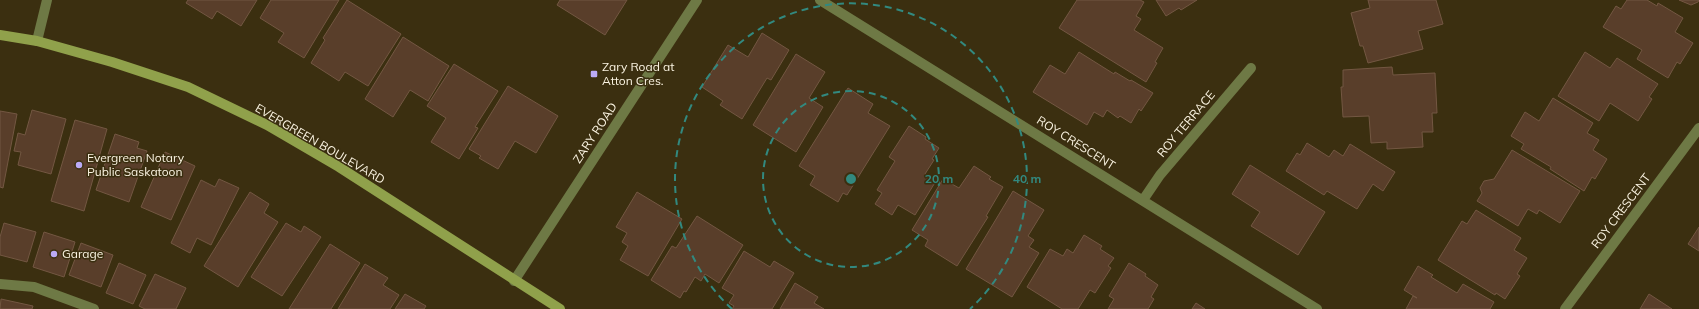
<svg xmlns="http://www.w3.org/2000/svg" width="1699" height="309" font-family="Mulish,sans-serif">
	<rect width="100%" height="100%" fill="#3b2f10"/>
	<path fill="#593e2a" stroke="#735742" d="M188,0h69l-16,26 -24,-15 -5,8 -26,-16z
		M271,0h68l-35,58 -26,-16 6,-9 -24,-15z
		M347,0l54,34 -33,52 -23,-14 -6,9 -28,-18 14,-23 -2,-2z
		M560,0h67l-22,35 -48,-30z
		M1077,0h63l4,2 -8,14 5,3 -7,11 29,18 -8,14 2,1 -11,19 -87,-54z
		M1156,0h41l-16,10 -2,-2 -13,8z
		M1368,0h68l7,24 -25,7 5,18 -55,14 -5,-17h-3l-9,-33 19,-5z
		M1627,0h20l10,6 1,-3 25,15 -8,14 18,11 -13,21 -3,-2 -9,16 -31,-19 5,-9 -39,-23 13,-21 5,3z
		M1679,0h20l-1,2 -7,3z
		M762,33l27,17 -18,30 -4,-2 -25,41 -22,-14 3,-4 -21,-14 26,-42 20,12z
		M403,37l46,29 -21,35 -18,-11 -17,27 -28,-18z
		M1079,52l35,22 1,-2 15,9 1,-1 22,13 -12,18 -2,-2 -8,14 -11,-7 -2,2 -11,-8 -4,7 -9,-5 -7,13 -54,-33 17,-27 15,9z
		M1585,52l25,16 7,-10 41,26 -9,13 3,2 -14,22 -28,-18 -11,18 -41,-25z
		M796,54l29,18 -16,26 14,9 -27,45 -43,-27z
		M454,64l44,27 -23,36 3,1 -19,31 -28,-17 15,-24 -19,-12z
		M1392,67l1,8 42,-2 2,40h-5l1,19h-11l1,15 -36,2v-7l-16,1 -2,-27 -26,1 -2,-30h2v-17z
		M508,86l50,30 -22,37 -21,-12 -17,28 -19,-11 2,-2 -12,-7z
		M848,88l25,16 -5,9 22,13 -43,69 -4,-2 -5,9 -28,-17 5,-9 -16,-10z
		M1553,98l40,25 -6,10 12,7 -6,10 14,9 -12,20 -3,-2 -8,14 -34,-22 1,-2 -30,-18 3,-5 -13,-8 14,-24 14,9z
		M32,110l34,9 -15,55 -33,-9 3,-13 -7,-1 4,-18 7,2z
		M0,111l17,3 -14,74 -3,-1z
		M75,120l32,9 -23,82 -33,-10z
		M909,126l17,11 -1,2 14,9 -7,11 2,1 -9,14 11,7 -21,34 -17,-10 -6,10 -17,-11 7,-11 -5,-3 18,-29 -6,-4z
		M115,134l24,8 -2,6 10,3 -18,51 -33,-12z
		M1307,143l22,14 5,-7 9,6 7,-12 45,28 -12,19 -10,-7 -16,25 -30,-18 -3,4 -38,-24 11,-18 3,2z
		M1512,150l68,41 -20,32 -21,-13 -2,4 -9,-5 -10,17 -41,-25 5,-8 -2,-5 4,-7 10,-2z
		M165,152l30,14 -24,54 -30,-13z
		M1250,165l75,47 -27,43 -47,-29 9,-14 -28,-18z
		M974,166l17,11 -2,2 14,8 -17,29 2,1 -31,49 -32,-20 3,-6 -16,-10 31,-51 16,9z
		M219,179l20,9 -28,57 -14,-7 -7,15 -19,-10 30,-63 14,7z
		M1013,191l31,19 -16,26 6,4 -5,7 10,6 -27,44 -46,-28z
		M250,192l19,12 -5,9 14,9 -40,65 -34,-21z
		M637,192l45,27 -34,57 -28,-16 8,-14 -6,-4 5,-9 -11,-6z
		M1476,210l45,28 -7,12 13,8 -10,16 3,2 -15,23 -9,-6 -1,2 -57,-35 24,-39 5,3z
		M697,216l46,29 -24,38 -14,-9 -4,7 -6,-4 -9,15 -2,-1 -4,7 -29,-18 21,-34 4,2z
		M4,223l32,9 -9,30 -27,-7v-18z
		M286,223l15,9 3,-6 17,11 -39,59 -31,-19z
		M1699,227v24l-11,-7z
		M44,232l31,10 -11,35 -31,-10z
		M1084,235l18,11 -2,3 14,9 -6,8 3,2 -16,25 -5,-3 -12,19h-16l-35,-22 23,-38 13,7 4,-7 6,4z
		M81,243l32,12 -12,32 -32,-12z
		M330,244l30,19 -29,46h-42z
		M744,251l26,16 4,-6 20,12 -22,36h-40l2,-3 -5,-3 5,-8 -12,-7z
		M119,263l27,12 -13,29 -27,-11z
		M1129,263l17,11 -1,2 13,9 -7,12 3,2 -6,10h-40l6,-10 -5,-3z
		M365,264l23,14 -5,7 16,10 -9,14h-52z
		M1418,266l15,9 -2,2 26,16 6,-9 31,18 -4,7h-84l7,-13 4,2 -13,-8z
		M155,274l31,14 -10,21h-31l-6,-3z
		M795,283l23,14 -4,6 10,6h-44z
		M405,294l21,12 -2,3h-29z
		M1649,294l23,15h-32z
		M1,299l32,7 -1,3h-32z
		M1196,303l9,6h-13z"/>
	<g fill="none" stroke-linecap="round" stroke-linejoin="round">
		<path stroke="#6e7945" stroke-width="10" d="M37,41l10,-41
			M0,284l34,3 60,22"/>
		<path stroke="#6e7945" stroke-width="10" d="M820,0l497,309
			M1143,200l17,-25 91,-107
			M514,281l183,-281
			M1565,309l134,-181"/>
		<path stroke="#90a14b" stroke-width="10" d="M0,35l37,6 75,21 76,25 79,38 72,42 221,142"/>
	</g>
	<g fill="none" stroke="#32897f" stroke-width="2" stroke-dasharray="7 5">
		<circle cx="851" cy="179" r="88"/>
		<path d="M732 309A176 176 0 1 1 970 309"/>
	</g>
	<g fill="#bbaaf6" stroke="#3b2f10" stroke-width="1.5">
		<rect x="590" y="70" width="8" height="8" rx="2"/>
		<circle cx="79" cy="165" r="4"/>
		<circle cx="54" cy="254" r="4"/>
	</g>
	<g text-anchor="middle" stroke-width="3" stroke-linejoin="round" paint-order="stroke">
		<g font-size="12" fill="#fbf4e2" stroke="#3b2f10" text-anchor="start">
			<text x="602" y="71">Zary Road at<tspan x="602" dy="14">Atton Cres.</tspan></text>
			<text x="87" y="162">Evergreen Notary<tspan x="87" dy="14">Public Saskatoon</tspan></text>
			<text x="62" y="258">Garage</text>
		</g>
		<g font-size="12" fill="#fbf4e2" stroke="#3b2f10">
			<text transform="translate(1186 124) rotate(-50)" y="4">ROY TERRACE</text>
			<text transform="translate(595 133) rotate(-57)" y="4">ZARY ROAD</text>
			<text transform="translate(1076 143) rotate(32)" y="4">ROY CRESCENT</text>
			<text transform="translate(320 144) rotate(30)" y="4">EVERGREEN BOULEVARD</text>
			<text transform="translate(1621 211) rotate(-53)" y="4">ROY CRESCENT</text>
		</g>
	</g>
	<circle cx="851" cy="179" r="6" fill="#32897f" stroke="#3b2f10" stroke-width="2"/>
	<g font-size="12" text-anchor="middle" font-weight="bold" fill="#32897f" stroke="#3b2f10" stroke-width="3" stroke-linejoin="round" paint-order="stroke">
		<text x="939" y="183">20 m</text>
		<text x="1027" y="183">40 m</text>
	</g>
</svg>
